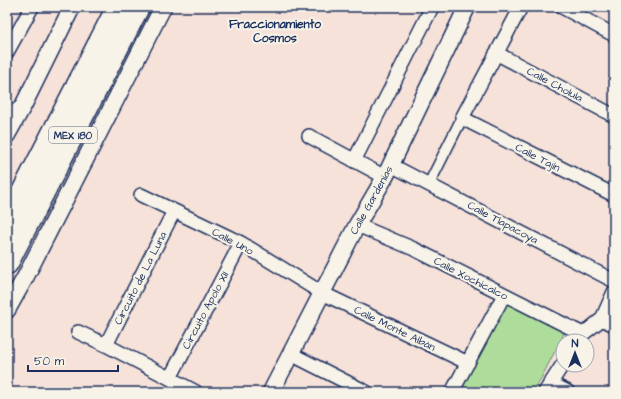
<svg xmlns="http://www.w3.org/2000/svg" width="621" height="399" font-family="'Architects Daughter',sans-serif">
	<rect width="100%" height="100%" fill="#f7e2da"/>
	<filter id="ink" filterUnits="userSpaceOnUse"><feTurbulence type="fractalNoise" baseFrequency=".025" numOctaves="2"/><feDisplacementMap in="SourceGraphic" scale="8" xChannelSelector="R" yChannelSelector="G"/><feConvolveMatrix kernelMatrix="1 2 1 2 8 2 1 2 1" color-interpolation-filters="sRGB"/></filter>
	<g filter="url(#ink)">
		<path fill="#aedc9b" stroke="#64867c" d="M507,303l58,29 -31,60h-74z"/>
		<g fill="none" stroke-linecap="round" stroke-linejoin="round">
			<g stroke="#1b2f5e" stroke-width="13">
				<path id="pedestrian" d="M429,184l33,-66"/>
			</g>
			<g stroke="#1b2f5e" stroke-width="16">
				<path id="minor" d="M521,7l-59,111 152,77
					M562,7l52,28
					M7,52l25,-45
					M496,53l118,63
					M7,116l16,-10
					M309,136l76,41
					M354,161l78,-154
					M391,165l223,116
					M141,195l100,48 81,50 146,70
					M357,225l57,24 169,85
					M602,319l12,6
					M78,332l28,13 90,47
					M579,341l4,-7 19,-15 12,-27
					M106,345l68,-134
					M291,354l75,38
					M170,378l71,-135
					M550,383l18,9
					M452,392l52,-97
					M545,392l18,-28"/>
			</g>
			<g stroke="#1b2f5e" stroke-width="19">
				<path id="tertiary" d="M7,135l16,-29 49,-99
					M7,310l19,-34 137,-269
					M271,392l86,-167 28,-48 82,-170"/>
			</g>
			<g stroke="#1b2f5e" stroke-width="25">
				<path id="trunk" d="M7,223l111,-216
					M7,263l131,-256"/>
			</g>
			<use href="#pedestrian" stroke="#f7f3e8" stroke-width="10"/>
			<use href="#minor" stroke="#f7f3e8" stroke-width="13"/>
			<use href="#tertiary" stroke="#f7f3e8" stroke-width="16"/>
			<use href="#trunk" stroke="#f7f3e8" stroke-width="22"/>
		</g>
	</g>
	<g text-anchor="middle" stroke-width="4" stroke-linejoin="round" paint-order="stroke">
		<rect fill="#f7f3e8" stroke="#5d6a87" stroke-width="1" x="49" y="127" width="48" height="16" rx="3"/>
		<g font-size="10" font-weight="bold" fill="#1b2f5e">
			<text x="73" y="139">MEX 180</text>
		</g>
		<g font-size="11" fill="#1b2f5e" stroke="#f7f3e8">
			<text transform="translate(555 84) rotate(28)" y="4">Calle Cholula</text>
			<text transform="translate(538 157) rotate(27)" y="4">Calle Tajín</text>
			<text transform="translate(371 200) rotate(-61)" y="4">Calle Gardenias</text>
			<text transform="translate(503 222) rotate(28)" y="4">Calle Tlapacoya</text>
			<text transform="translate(233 241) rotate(28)" y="4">Calle Uno</text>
			<text transform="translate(140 278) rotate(-63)" y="4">Circuito de La Luna</text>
			<text transform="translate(471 278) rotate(27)" y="4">Calle Xochicalco</text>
			<text transform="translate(205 310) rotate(-62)" y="4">Circuito Apolo XII</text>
			<text transform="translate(395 328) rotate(26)" y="4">Calle Monte Albán</text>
		</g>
		<g font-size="12" font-weight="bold" fill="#1b2f5e" stroke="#f7f3e8">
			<text x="275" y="28">Fraccionamiento<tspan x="275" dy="14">Cosmos</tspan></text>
		</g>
	</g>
	<rect width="621" height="399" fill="none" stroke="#f7f3e8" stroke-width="24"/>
	<rect x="12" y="12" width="597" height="375" fill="none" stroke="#1b2f5e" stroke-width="1.5" filter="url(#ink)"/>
	<g transform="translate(575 353)"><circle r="19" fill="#f7f3e8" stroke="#9fa5b1"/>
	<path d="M0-3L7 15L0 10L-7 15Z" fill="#1b2f5e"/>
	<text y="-6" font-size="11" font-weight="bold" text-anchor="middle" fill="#1b2f5e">N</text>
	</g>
	<path d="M28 365v6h90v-6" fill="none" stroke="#1b2f5e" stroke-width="2"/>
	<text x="34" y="365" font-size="12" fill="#1b2f5e" stroke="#f7f3e8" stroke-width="3" paint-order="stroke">50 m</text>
</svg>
